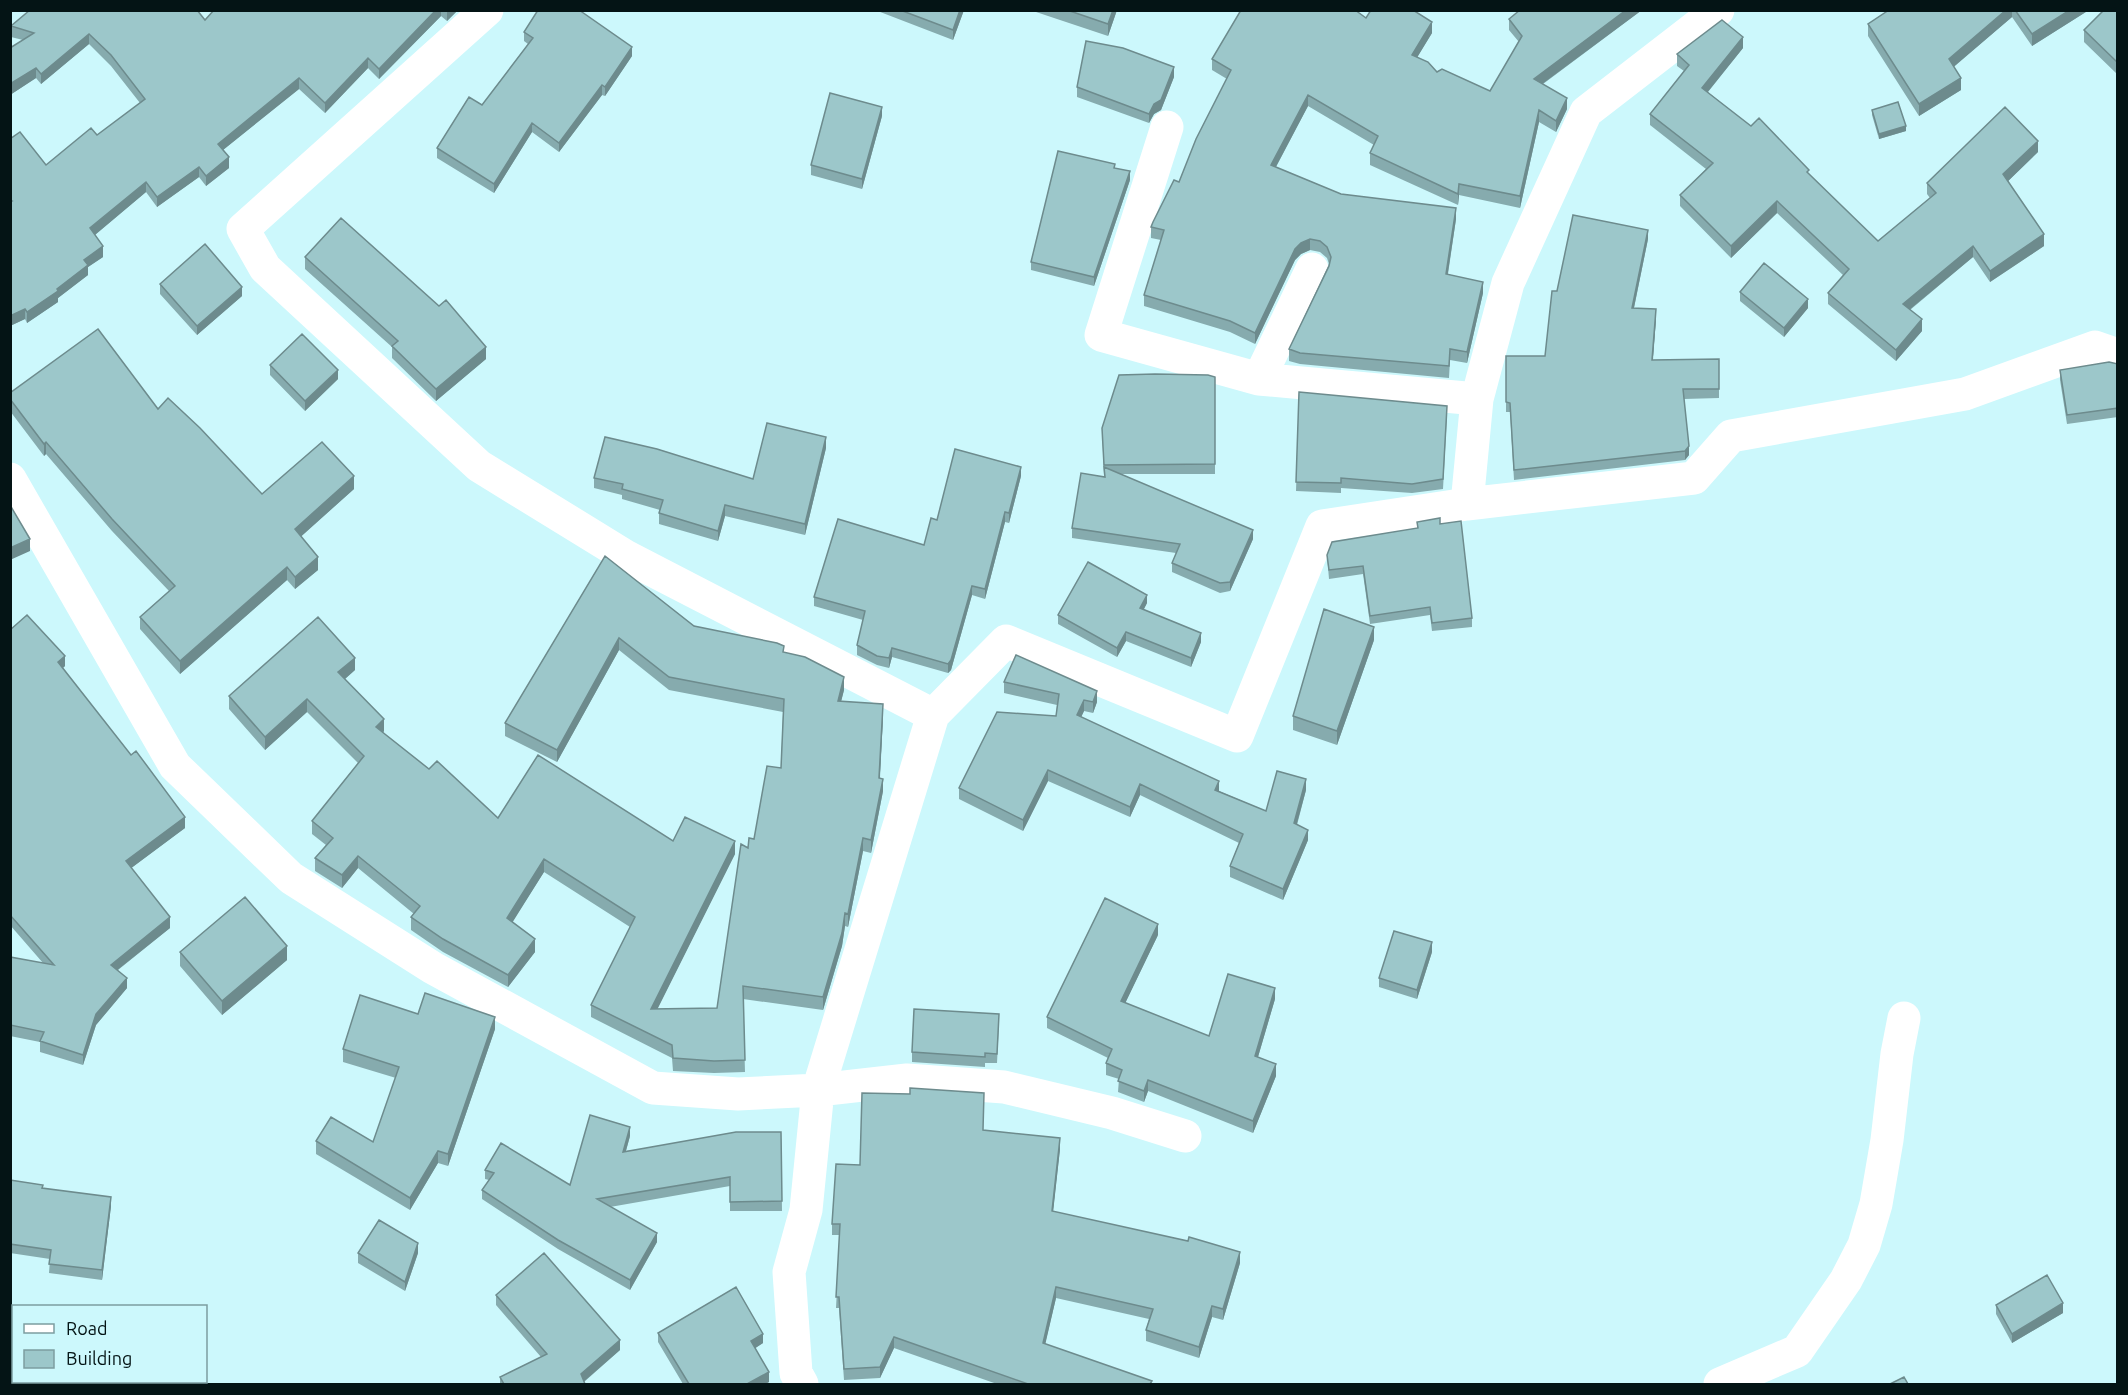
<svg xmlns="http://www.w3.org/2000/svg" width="2128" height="1395" font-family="Ubuntu,sans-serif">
	<rect width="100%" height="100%" fill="#ccf8fc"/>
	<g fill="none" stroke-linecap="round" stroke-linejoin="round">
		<path stroke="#fff" stroke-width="33" d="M487,10l-244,219 22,39 214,198 148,91 306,158
			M1167,127l-66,208 158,44 218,20
			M1259,379l53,-110
			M10,479l165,287 116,112 142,90 220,120 85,6 80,-4 89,-10 97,7 108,26 73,23
			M1467,504l10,-105 31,-116 78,-171 132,-102
			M802,1384l-6,-11 -7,-101 17,-62 12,-120 115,-375 73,-74 231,95 85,-210 145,-22 227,-26 37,-42 234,-42 130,-47 23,8
			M1720,1384l77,-33 49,-71 18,-35 12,-41 11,-64 10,-86 7,-36"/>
	</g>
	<path fill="#86abae" d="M214,10h244l-11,11 -6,-5 -62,63 -11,-11 -43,45 -26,-24 -76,61 6,18 -23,18 -7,-9 -42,30 -11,-15 -51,43 8,22 -15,10v8l-30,23v4l-31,21 -2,-4 -15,7v-187l36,26 51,-30 43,-32 -29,-37 -22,-22 -48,40 -5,-6 -26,17v-47l13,-8 -12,-3v-11l194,-6z
		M875,10h89l-11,30z
		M1030,10h87l-9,26z
		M1642,10l-99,74 24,25 -11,23 -17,-10 -19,86 -61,-13 -1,10 -88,-40v-12l4,-8 -66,-39 -32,61 65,27 115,25 -8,55 35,19 -16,70 -17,-3 -1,18 -149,-14 -11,-3v-12l40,-85 -2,-6 -7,-6 -10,-2 -9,4 -6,6 -40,84 -25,-12 -86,-26v-11l17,-55 -10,-2v-11l28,-45 48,-103 -15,-9v-11l154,-41 66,15 -15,24 20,15 53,19 29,-49 -10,-12v-11z
		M1889,10h200l-57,36 -20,-29 -58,49 7,24 -42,26 -51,-80v-12z
		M2118,10v65l-34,-33v-12z
		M524,32l108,24 -27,40 -3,-1 -43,57 -27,-20 -38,61 -57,-35v-10l45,-43 46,-61 -4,-3z
		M1743,48l-35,44 101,83 69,66 52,-43 -3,-4v-11l111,-31 -30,29 36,65 -54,36 -17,-25 -63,53 12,21 -26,30 -68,-57v-11l15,-18 -66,-62 -46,45 -51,-52v-11l26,-26 -56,-44v-11l34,-43 -7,-5v-12z
		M1174,77l-13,33 -7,4 -5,9 -72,-26v-10z
		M1872,110l34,21 -27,8 -7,-24z
		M882,116l-20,73 -51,-14v-10z
		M1130,180l-36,106 -63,-16v-8z
		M1648,239l-14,69 22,11 -3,41 66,-1v39l-35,1 5,56 -4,5 -171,20 -4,-68h-4v-56h39l12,-65z
		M305,257l181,102 -50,42 -44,-43v-11l-87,-78z
		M160,284l82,12 -45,39 -37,-41z
		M1740,292l68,16 -24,29 -44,-36z
		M2118,364v53l-51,7 -7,-44v-10z
		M270,365l68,14 -33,32 -35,-36z
		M1215,377v97h-94l132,65 -23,52 -10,2 -48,-21v-9l4,-10 -104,-15v-10l32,-51 -2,-49z
		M1299,392l148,23 -4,74 -31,4 -71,-5v5l-45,-2z
		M10,393l148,16 104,85 92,-5 -53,47 17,34 -23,19 -8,-9 -107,94 -40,-45v-12l29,-26 -57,-60 -66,-77 -2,2 -34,-45z
		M826,448l-21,87 -80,-19 -7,25 -59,-17v-11l1,-3 -38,-11v-4l-28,-7v-10l159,1z
		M1021,476l-12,47 -4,-1 -20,77 -13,-4 -21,75 -3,3 -56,-16 -3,11 -12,-3 -20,-10v-10l6,-25 -49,-14v-9l110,-52 13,-25z
		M1417,522l23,2 32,94v9l-40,4 -2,-16 -60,9 -7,-50 -34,5 -2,-24 90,-27z
		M605,556l89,70 90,27 60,37 -3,11 42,16 -3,61 3,13 -12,62 -8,-2 -15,76 -3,-1 -3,20 -19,64 -80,-11 2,73 -31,1 -41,-2 -1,-13 -81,-41v-12l39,-78 -86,-55 -32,50 23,30 -27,35 -65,-35 -32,-22v-13l3,-3 -56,-46 -16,20 -27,-17v-13l11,-13 -14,-11v-13l46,-58 -51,-51 -42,38 -36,-41v-13l126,-26 -10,9 39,52 -1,2 46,36 69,49 175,23 62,13 -78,155 60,-1 31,-160 6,-9 27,-71 2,-56 -114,-22 -50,-40 -62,112 -52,-26v-13z
		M1147,603l-4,7 58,32 -10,25 -65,-26 -9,16 -59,-33v-9z
		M10,630l55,36 -2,2 122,160 -54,40 39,60 -52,42 9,18 -31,37 -13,40 -43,-13v-10l-30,-6v-79l33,6 -33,-38z
		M1374,640l-37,105 -44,-15v-14z
		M1004,682l93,20 -4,11 -9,-2 -3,6 138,74 47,20 40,-21 -9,35 11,15 -25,60 -53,-23v-11l9,-23 -99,-48 -10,22 -82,-36 -25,50 -64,-32v-11l97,-72 1,-11 -53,-12z
		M1158,935l-33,68 84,33 66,-37 -17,58 18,19 -23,57 -105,-42 -4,11 -26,-10 1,-13 -13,-4v-12l2,-5 -61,-30v-11z
		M180,952l107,8 -65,55 -42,-49z
		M1432,952l-15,47 -38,-12v-9z
		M418,1014l77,15 -47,137 -10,-3 -28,47 -94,-56v-13l57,1 23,-64 -53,-16v-13z
		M999,1023l-2,40h-12v4l-73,-5v-10z
		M983,1130l77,19 -7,62 187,52 -17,57 -11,-3 -13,41 -53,-17v-11l3,-11 -93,-21 -11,46 107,40h-155l-103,-36 -14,30 -36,2 -5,-72h-3l4,-73h-8v-11l28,-59z
		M781,1132l1,79h-52v-25l-120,21 47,35 -27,48 -72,-41 -76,-50v-9l7,-10 -4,-1v-9l85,15 60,-49 -4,15z
		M10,1180l101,26 -9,74 -53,-7 1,-14 -40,-6z
		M358,1253h60l-13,38 -47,-28z
		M496,1295l124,55 -36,32 1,2h-85v-7l41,-20 -45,-52z
		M1996,1305l67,8 -51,30 -16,-29z
		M658,1333l105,10 -8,5 14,34 -4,2h-82l-25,-42z"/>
	<path fill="#6d8b8d" d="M436,10h5v6l-62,63v-10z
		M447,10h11l-11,11z
		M960,10h4l-11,30v-10z
		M1113,10h4l-9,26v-12z
		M1626,10h16l-108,80v-11z
		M2006,10h6v7l-63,54v-12z
		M2070,10h19l-57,36v-12z
		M1432,22v11l-20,33v-11z
		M89,34v10l-48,40v-10z
		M1743,37v11l-41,51v-11z
		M632,47v9l-27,40v-9z
		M368,58v10l-43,45v-10z
		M1174,67v10l-13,33 -7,4 -5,9v-9z
		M36,68v10l-26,17v-11z
		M299,78v11l-81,65v-10z
		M1961,78v12l-42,26v-12z
		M602,85v10l-43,57v-9z
		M1308,95v11l-37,70v-11z
		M1567,98v11l-11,23v-11z
		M882,107v9l-20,73v-10z
		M1539,110v12l-19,86v-12z
		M532,123v9l-38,61v-9z
		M1906,126v5l-27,8v-5z
		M2038,141v11l-35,34v-12z
		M229,157v11l-23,18v-10z
		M199,167v10l-42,30v-10z
		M1130,171v9l-36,106v-9z
		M146,182v10l-56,47v-11z
		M1459,184v11l-1,10v-11z
		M1777,201v12l-46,45v-12z
		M1456,208v11l-10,66v-11z
		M1648,230v9l-16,78v-9z
		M2044,234v12l-54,36v-11z
		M1310,239v11l-9,4 -6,6 -40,84v-11l40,-84 6,-6z
		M103,246v11l-15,10v8l-30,23v4l-31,21v-11l30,-23 27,-29z
		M1973,246v11l-70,58v-11z
		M1483,282v11l-16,70v-11z
		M242,287v9l-45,39v-9z
		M1808,299v9l-24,29v-9z
		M25,309v10l-15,7v-10z
		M1656,309v10l-4,50v-9z
		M1922,319v12l-26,30v-11z
		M486,347v12l-50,42v-12z
		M338,370v9l-33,32v-10z
		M826,437v11l-21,87v-11z
		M46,442v12l-2,2v-12z
		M1689,446v9l-4,5v-9z
		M1021,467v9l-12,47v-10z
		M354,476v13l-59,53v-13z
		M725,505v11l-7,25v-10z
		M1005,512v10l-20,77v-10z
		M1253,530v9l-23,52v-9z
		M30,539v12l-20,9v-12z
		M318,557v13l-23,19v-12z
		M287,567v13l-107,94v-13z
		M972,586v9l-21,75 -3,3v-9z
		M1147,595v8l-7,14v-9z
		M1374,627v13l-37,105v-14z
		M1126,632v9l-9,16v-9z
		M1201,633v9l-10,25v-9z
		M619,638v12l-62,112v-12z
		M892,648v9l-3,11v-10z
		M65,656v10l-7,6v-10z
		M355,658v12l-17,15v-13z
		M844,677v13l-6,24v-13z
		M1097,691v11l-4,11v-11z
		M307,699v13l-42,38v-13z
		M1084,700v11l-7,15v-11z
		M883,704v13l-4,74v-13z
		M384,719v12l-8,9v-13z
		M1048,770v11l-25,50v-11z
		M883,779v12l-12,62v-13z
		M1306,779v11l-12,44v-11z
		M1219,781v11l-4,-2z
		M1140,784v11l-10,22v-10z
		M185,817v11l-59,44v-11z
		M1308,830v10l-25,60v-11z
		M863,838v13l-15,76v-13z
		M735,841v13l-84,168v-13z
		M358,856v12l-16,20v-13z
		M544,859v13l-37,59v-13z
		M845,913v13l-3,20 -19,64v-13z
		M170,917v11l-59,47v-10z
		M1158,924v11l-37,77v-11z
		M535,939v13l-27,35v-12z
		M1432,942v10l-15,47v-9z
		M287,946v14l-65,55v-14z
		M127,978v10l-31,37 -13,40v-10l13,-41z
		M1275,988v11l-20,68v-11z
		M495,1017v12l-47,137v-12z
		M1276,1064v12l-23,57v-12z
		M1148,1080v11l-4,11v-11z
		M630,1127v9l-7,25v-9z
		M1060,1138v11l-8,73v-11z
		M438,1151v12l-28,47v-12z
		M111,1197v9l-9,74v-10z
		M657,1233v9l-27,48v-10z
		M418,1243v10l-13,38v-9z
		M1240,1252v11l-17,57v-11z
		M1056,1287v11l-13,56v-11z
		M2063,1303v10l-51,30v-9z
		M1212,1306v11l-13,41v-11z
		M763,1334v9l-12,8v-10z
		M894,1337v11l-14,30v-11z
		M620,1340v10l-39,34v-10z
		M769,1372v10l-4,2h-18z"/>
	<path fill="#9cc7ca" stroke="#6d8b8d" stroke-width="1.5" d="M30,10h167l8,10 9,-10h222l-57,59 -11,-11 -43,45 -26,-25 -81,66 11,13 -23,19 -7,-9 -42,30 -11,-15 -56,46 13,18 -19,14 4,5 -31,24 1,2 -31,21 -2,-3 -15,7v-114l2,-1 -2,-1v-61l10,-7 26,33 45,-37 6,7 48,-36 -34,-44 -22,-21 -48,40 -5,-6 -26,16v-36l24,-15 -23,-7z
		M538,10h41l53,37 -27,40 -3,-2 -43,58 -27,-20 -38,61 -57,-36 32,-51 13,8 51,-67 -9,-6z
		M900,10h60l-7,20z
		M1067,10h46l-5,14z
		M1241,10h114l11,8 5,-8h42l19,12 -20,33 16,7 9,10 5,-3 48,22 32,-55 -13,-17 11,-9h106l-92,69 33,19 -11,23 -17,-11 -19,86 -61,-12 -1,10 -88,-41 8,-17 -70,-41 -37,70 70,29 115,14 -10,66 37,8 -16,70 -17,-3 -1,17 -149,-13 -11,-4 40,-83 2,-9 -4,-10 -7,-6 -10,-2 -9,4 -6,6 -40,84 -25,-12 -86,-26 20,-65 -13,-3 2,-5 21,-42 5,2 17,-43 35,-69 -19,-11z
		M1889,10h117l-57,49 12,19 -42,26 -51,-80z
		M2015,10h55l-38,24z
		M2104,10h14v53l-34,-33z
		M1722,20l21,17 -41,51 49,38 8,-8 50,52 -2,2 71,69 58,-48 -9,-10 78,-76 33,34 -35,33 41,60 -54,37 -17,-25 -70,58 19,15 -26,31 -68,-57 21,-24 -72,-68 -46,45 -51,-51 33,-32 -63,-49 39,-49 -12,-11z
		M1086,41l37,7 51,19 -13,33 -7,4 -5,10 -72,-27z
		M830,93l52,14 -20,72 -51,-14z
		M1898,102l8,24 -27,8 -7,-24z
		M1058,151l57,13 -1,4 16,3 -36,106 -63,-15z
		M1573,215l75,15 -16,78 24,1 -4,51 67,-1v30h-36l6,57 -4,5 -171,19 -4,-67 -4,-1v-46h39l7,-65h5z
		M341,218l98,88 7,-6 40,47 -50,42 -44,-43 6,-5 -93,-84z
		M205,244l37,43 -45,39 -37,-42z
		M1764,263l44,36 -24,29 -44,-36z
		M98,329l60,80 10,-11 32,30 62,66 60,-52 32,34 -59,53 23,28 -23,20 -8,-10 -107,94 -40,-44 35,-31 -63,-67 -66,-77 -2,2 -34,-45v-6z
		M302,334l36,36 -33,31 -35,-36z
		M2109,362l9,2v44l-51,7 -7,-45z
		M1155,374l53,1 7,2v87l-111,1 -2,-37 17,-53z
		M1299,392l148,14 -4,73 -31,5 -71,-6v5l-45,-1z
		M767,423l59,14 -21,87 -80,-19 -7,26 -59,-18 4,-13 -41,-11 1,-5 -29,-6 11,-41 52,12 96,30z
		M955,449l66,18 -12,46 -4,-1 -20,77 -13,-3 -21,74 -3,4 -56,-16 -3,10 -12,-2 -20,-11 8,-34 -51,-14 24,-78 86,26 7,-27 6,2z
		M1104,467l149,63 -23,52 -10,1 -48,-20 8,-19 -108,-16 9,-55 24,4z
		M10,505l20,34 -20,9z
		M1440,518v6l21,-3 11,97 -40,5 -2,-16 -60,9 -7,-50 -34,4 -2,-15 5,-13 86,-14 -1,-6z
		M605,556l89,70 83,17 7,3 -1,6 22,5 39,20 -6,24 45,3 -4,74 4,1 -12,61 -8,-2 -15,76 -3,-1 -3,20 -19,64 -80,-11 2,74 -31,1 -41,-3 -1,-13 -81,-40 44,-88 -91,-58 -37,59 28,21 -27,36 -65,-36 -32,-22 9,-11 -62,-50 -16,19 -27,-17 18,-20 -21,-17 52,-65 -57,-57 -42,38 -36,-41 89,-79 37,41 -17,14 46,47 -8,8 53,42 8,-8 61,57 40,-63 135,86 12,-24 50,24 -84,168 66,-1 24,-164 7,4 1,-10 5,1 13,-73 14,2 3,-69 -115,-22 -50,-39 -62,112 -52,-27z
		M1088,562l59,33 -7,13 61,25 -10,25 -65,-26 -9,16 -59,-33z
		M1324,609l50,18 -37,104 -44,-15z
		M27,615l38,41 -7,6 73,93 5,-4 49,66 -59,44 44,56 -59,48 16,13 -31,36 -13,41 -43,-14 4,-9 -34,-7v-68l44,8 -44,-50v-285z
		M1016,655l81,36 -4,11 -9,-2 -7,15 142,66 -4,9 51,21 11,-40 29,8 -12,44 14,7 -25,59 -53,-23 13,-32 -103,-50 -10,23 -82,-37 -25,50 -64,-32 38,-76 59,4 3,-22 -55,-12z
		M245,897l42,49 -65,55 -42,-49z
		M1105,898l53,26 -37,77 88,35 19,-62 47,14 -20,68 21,8 -23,57 -105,-41 -4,11 -26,-10 4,-11 -16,-7 6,-14 -65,-32z
		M1394,931l38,11 -15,48 -38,-12z
		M425,993l70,24 -47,137 -10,-3 -28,47 -94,-57 15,-24 42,25 26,-75 -56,-18 17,-54 58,19z
		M914,1009l85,5 -2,40 -12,-1v4l-73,-5z
		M910,1088l74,5 -1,37 77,8 -8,73 136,30 1,-4 51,15 -17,57 -11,-3 -13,41 -53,-17 7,-21 -97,-22 -13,56 109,38 -2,3h-122l-134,-47 -14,30 -36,2 -5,-72h-3l4,-73h-8l4,-60 24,1 2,-72 48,1z
		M590,1115l40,12 -7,25 113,-20h45l1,69 -52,1v-25l-133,22 60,34 -27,47 -72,-40 -76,-50 12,-17 -9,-3 16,-27 69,42z
		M10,1180l33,5 -1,3 69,9 -9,73 -53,-6 2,-14 -41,-6z
		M379,1220l39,23 -13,39 -47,-29z
		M544,1253l76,87 -39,34 4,10h-81l-4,-7 47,-23 -51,-59z
		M2047,1275l16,28 -51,31 -16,-29z
		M736,1287l27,47 -12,7 18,31 -22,12h-58l-31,-51z
		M1904,1377l4,7h-18z"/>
	<rect width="2128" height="1395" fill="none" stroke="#041415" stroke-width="24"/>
	<rect x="12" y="1305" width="195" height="78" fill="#ccf8fc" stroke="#7c9da0" stroke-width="1.5"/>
	<rect x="24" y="1324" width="30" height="9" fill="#ffffff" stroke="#7c9da0" stroke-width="1.5"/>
	<text x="66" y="1335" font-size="18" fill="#041415">Road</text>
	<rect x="24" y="1350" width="30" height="18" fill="#9cc7ca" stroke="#7c9da0" stroke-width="1.5"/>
	<text x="66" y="1365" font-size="18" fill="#041415">Building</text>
</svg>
